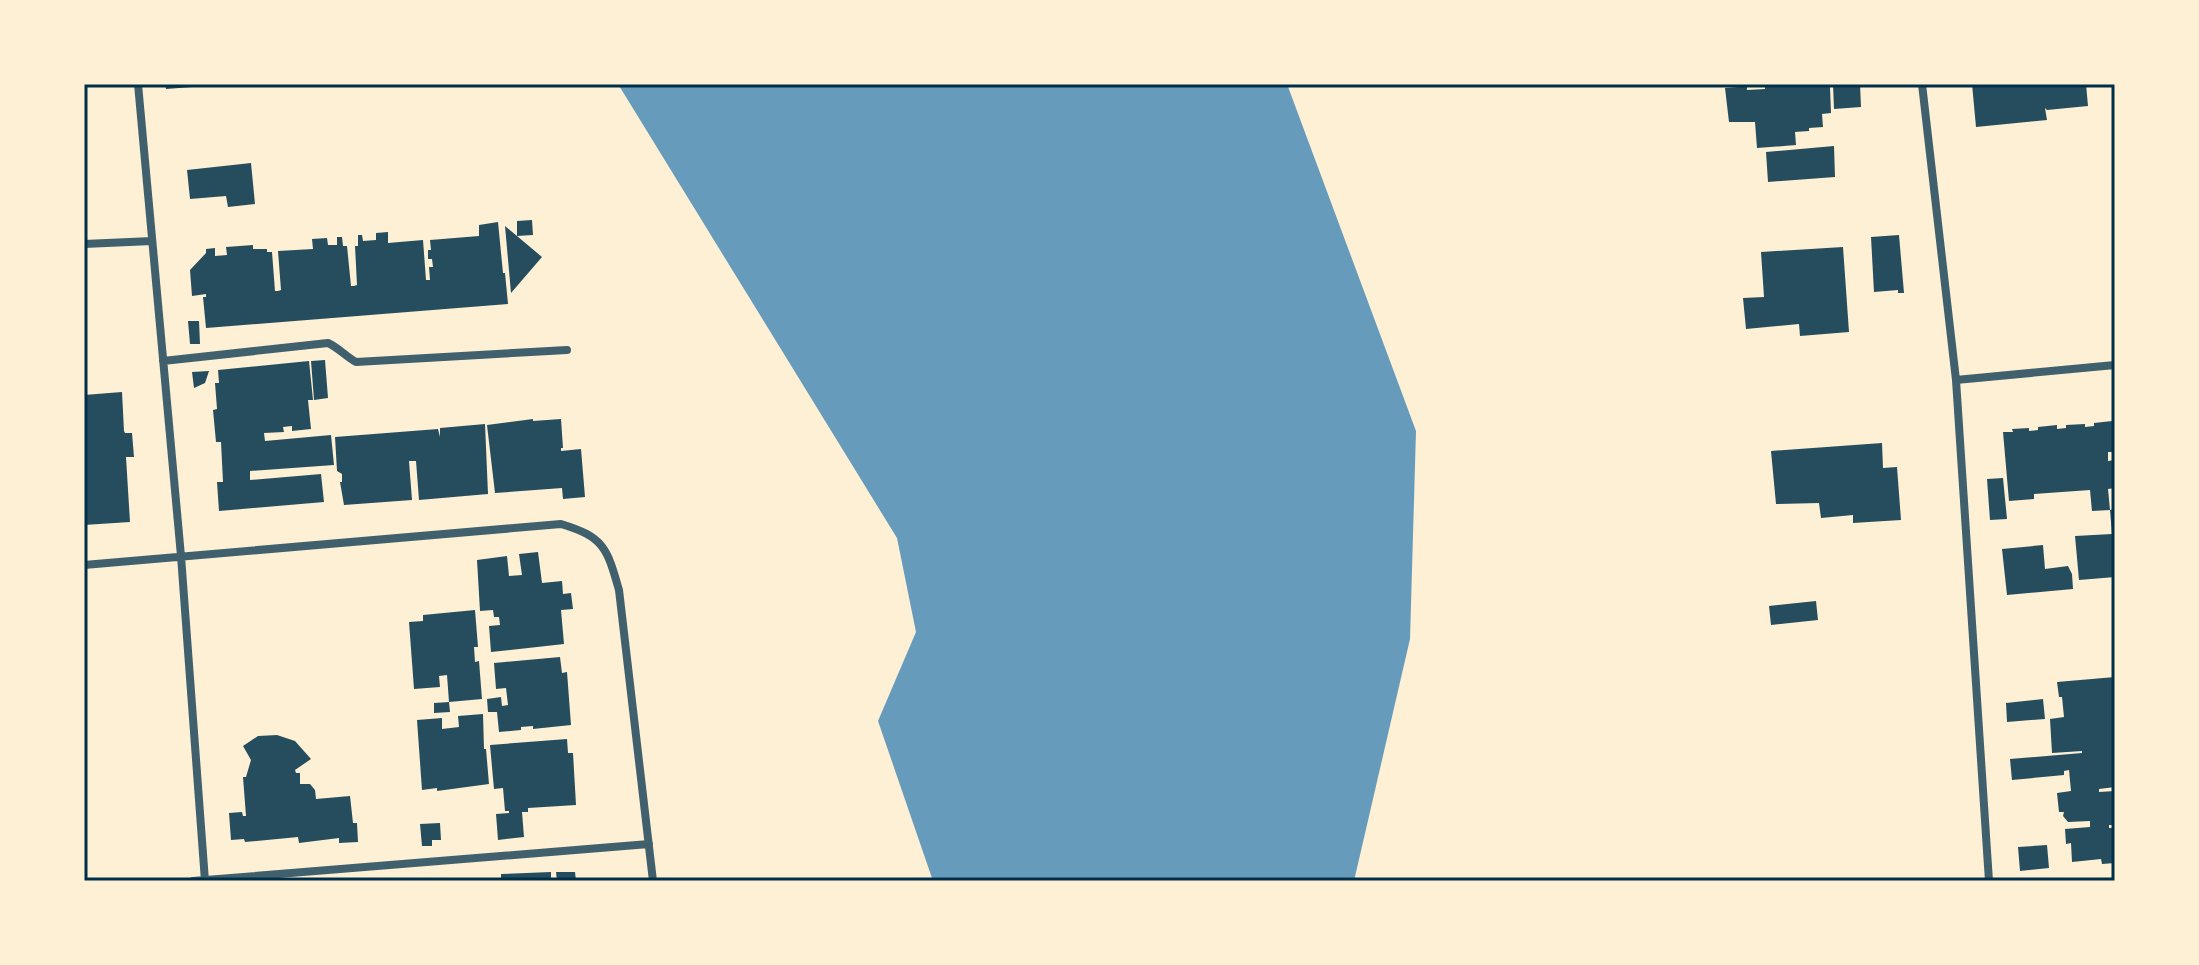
<svg xmlns="http://www.w3.org/2000/svg" width="2199" height="965" font-family="'PT Serif',serif">
	<rect width="100%" height="100%" fill="#fdf0d5"/>
	<path fill="#669bbc" d="M618,84h669l129,347 -6,208 -56,242h-421l-55,-160 38,-89 -19,-94z"/>
	<path fill="#264d5e" d="M165,84h40v2l-39,3z
		M1737,84h10v6l18,-1v-5h31l1,3h33l1,26 -9,1 1,13 -14,1v3l-14,1 1,13 -39,3 -2,-26h-26l-4,-34 13,-1z
		M1833,84h27l1,23 -27,2z
		M1972,84h114l2,22 -41,4 -2,-2 2,12 -71,7z
		M1834,146l1,31 -67,5 -2,-30z
		M251,163l4,41 -27,3 -2,-11 -36,3 -3,-29z
		M532,220l1,15 -16,1 25,21 -31,36 -6,-67 12,10v-15z
		M498,222l5,51h2l3,31 -302,24 -3,-31h3v-3l-14,2 -2,-26 16,-17v-4l9,-1v8l12,-1 -1,-8 27,-2v4h14v3h5l3,39h3l3,-1 -3,-39 35,-2 -1,-10 15,-1 1,7h9v-8h5l1,9h4l4,40h3l3,-1 -2,-39h3v-11h4l1,6 13,-1v-7l12,-1v11l35,-3 3,40h4l-1,-13h4l-1,-8h-4v-9h3l-1,-10 49,-4v-11z
		M1899,235l5,58h-6v-3l-24,2 -3,-55z
		M1843,247l6,85 -49,4 -1,-12 -53,5 -3,-31 21,-1 -3,-45z
		M188,321h11l1,23h-10z
		M325,360l3,38 -14,2 -3,-39z
		M309,361l4,39h-5l3,29 -19,2v-5l-9,1 1,5 -20,1 1,8 66,-6 3,30 -84,6v9l71,-6 3,28 -105,9 -2,-29h6l-2,-40h-5l-3,-32 4,-1 -2,-26h4l-1,-13z
		M209,371l-4,12 -11,5 -2,-16z
		M122,392l2,39 1,2h7l2,24h-8l4,65 -46,3v-130z
		M533,419v2l28,-2 2,29h-2v3l20,-2 4,48 -22,2 -1,-11 -67,5 -8,-68z
		M2112,421l1,3h2v28h-7v9l7,-1v28l-7,1 2,21 -18,1 -2,-21 -56,4v5l-25,2 -6,-69h10l-1,-3 17,-1v3l9,-1v-3l19,-2v4l9,-1v-3l19,-1v3l9,-1v-3z
		M485,424l3,70 -69,6 -3,-39h-7l3,39 -68,5 -4,-23h2v-8l-5,-3 -2,-34 103,-8 2,8v-9z
		M1882,443l1,25 14,-1 4,53 -48,3v-8l-32,3 -2,-15 -43,1 -5,-53z
		M2003,478l4,41 -17,1 -3,-41z
		M2115,509v68l-36,3 -4,-44 37,-2 -2,-24z
		M2043,545l2,24 23,-3 4,8 1,15 -66,6 -5,-46z
		M538,552l4,31 20,-2 1,13 8,-1 2,16 -12,1 3,34 -73,8 -2,-26 11,-1 -1,-8h-5l-1,-7 -13,1 -3,-51 30,-4 2,20 13,-1 -3,-21z
		M1816,601l2,19 -47,5 -2,-19z
		M475,610l3,37h-4l1,15 4,-1 3,38 -33,3 -2,-27 -8,1 1,11 -26,2 -5,-67 14,-1v-6z
		M560,657l2,16 5,-1 4,53 -38,4v-3l-12,1v3l-22,2 -2,-20h-9l-1,-13 14,-2 1,9 6,-1 -2,-17 -10,1 -2,-26z
		M2115,677v110l-16,2v3l16,-1v34h-6v3h6v35l-13,1 -1,-5 -29,3 -1,-19 -5,1 -1,-15 25,-2v-6l-22,1 -5,-6 1,-4h-5l-2,-19 14,-2 -2,-21 -5,1v4l-52,5 -2,-21 72,-6v-2l-30,2 -2,-34 14,-2 -2,-20h-3l-2,-15z
		M2043,699l2,20 -38,3 -1,-19z
		M449,702l1,10 -16,1v-10z
		M483,714l1,35h2l3,35 -52,7v-3l-15,2 -5,-70 25,-2v11l17,-2 -1,-11z
		M277,735l18,6 16,18 -16,11 1,3h4v11h10l5,6 1,9 34,-3 3,27h4l1,19 -19,1v-5l-40,5 -1,-6 -53,5 -1,-3 -13,1 -2,-27 13,-1 1,4h3l-3,-39h3l5,-17 -8,-14 15,-10z
		M567,739l1,14h5l3,52 -48,3v4h-6l2,25 -26,3 -2,-26 13,-1v-2h-4l-2,-23 -9,1 -4,-44z
		M440,823l1,17h-9v6h-10l-2,-22z
		M2047,845l2,23 -29,3 -2,-24z
		M551,872v9h-50v-7z
		M556,872h19l1,9h-19z"/>
	<g fill="none" stroke-linecap="round" stroke-linejoin="round">
		<path stroke="#3f606c" stroke-width="8" d="M138,84l43,472 24,325
			M1922,84l34,296 33,501
			M84,244l68,-3
			M163,361l165,-18c11,5 17,13 28,19l211,-12
			M1956,380l159,-15
			M84,565l477,-41c43,13 46,24 58,66l34,291
			M193,881l456,-37"/>
	</g>
	<rect width="2199" height="965" fill="none" stroke="#fdf0d5" stroke-width="172"/>
	<rect x="86" y="86" width="2027" height="793" fill="none" stroke="#003049" stroke-width="3"/>
</svg>
